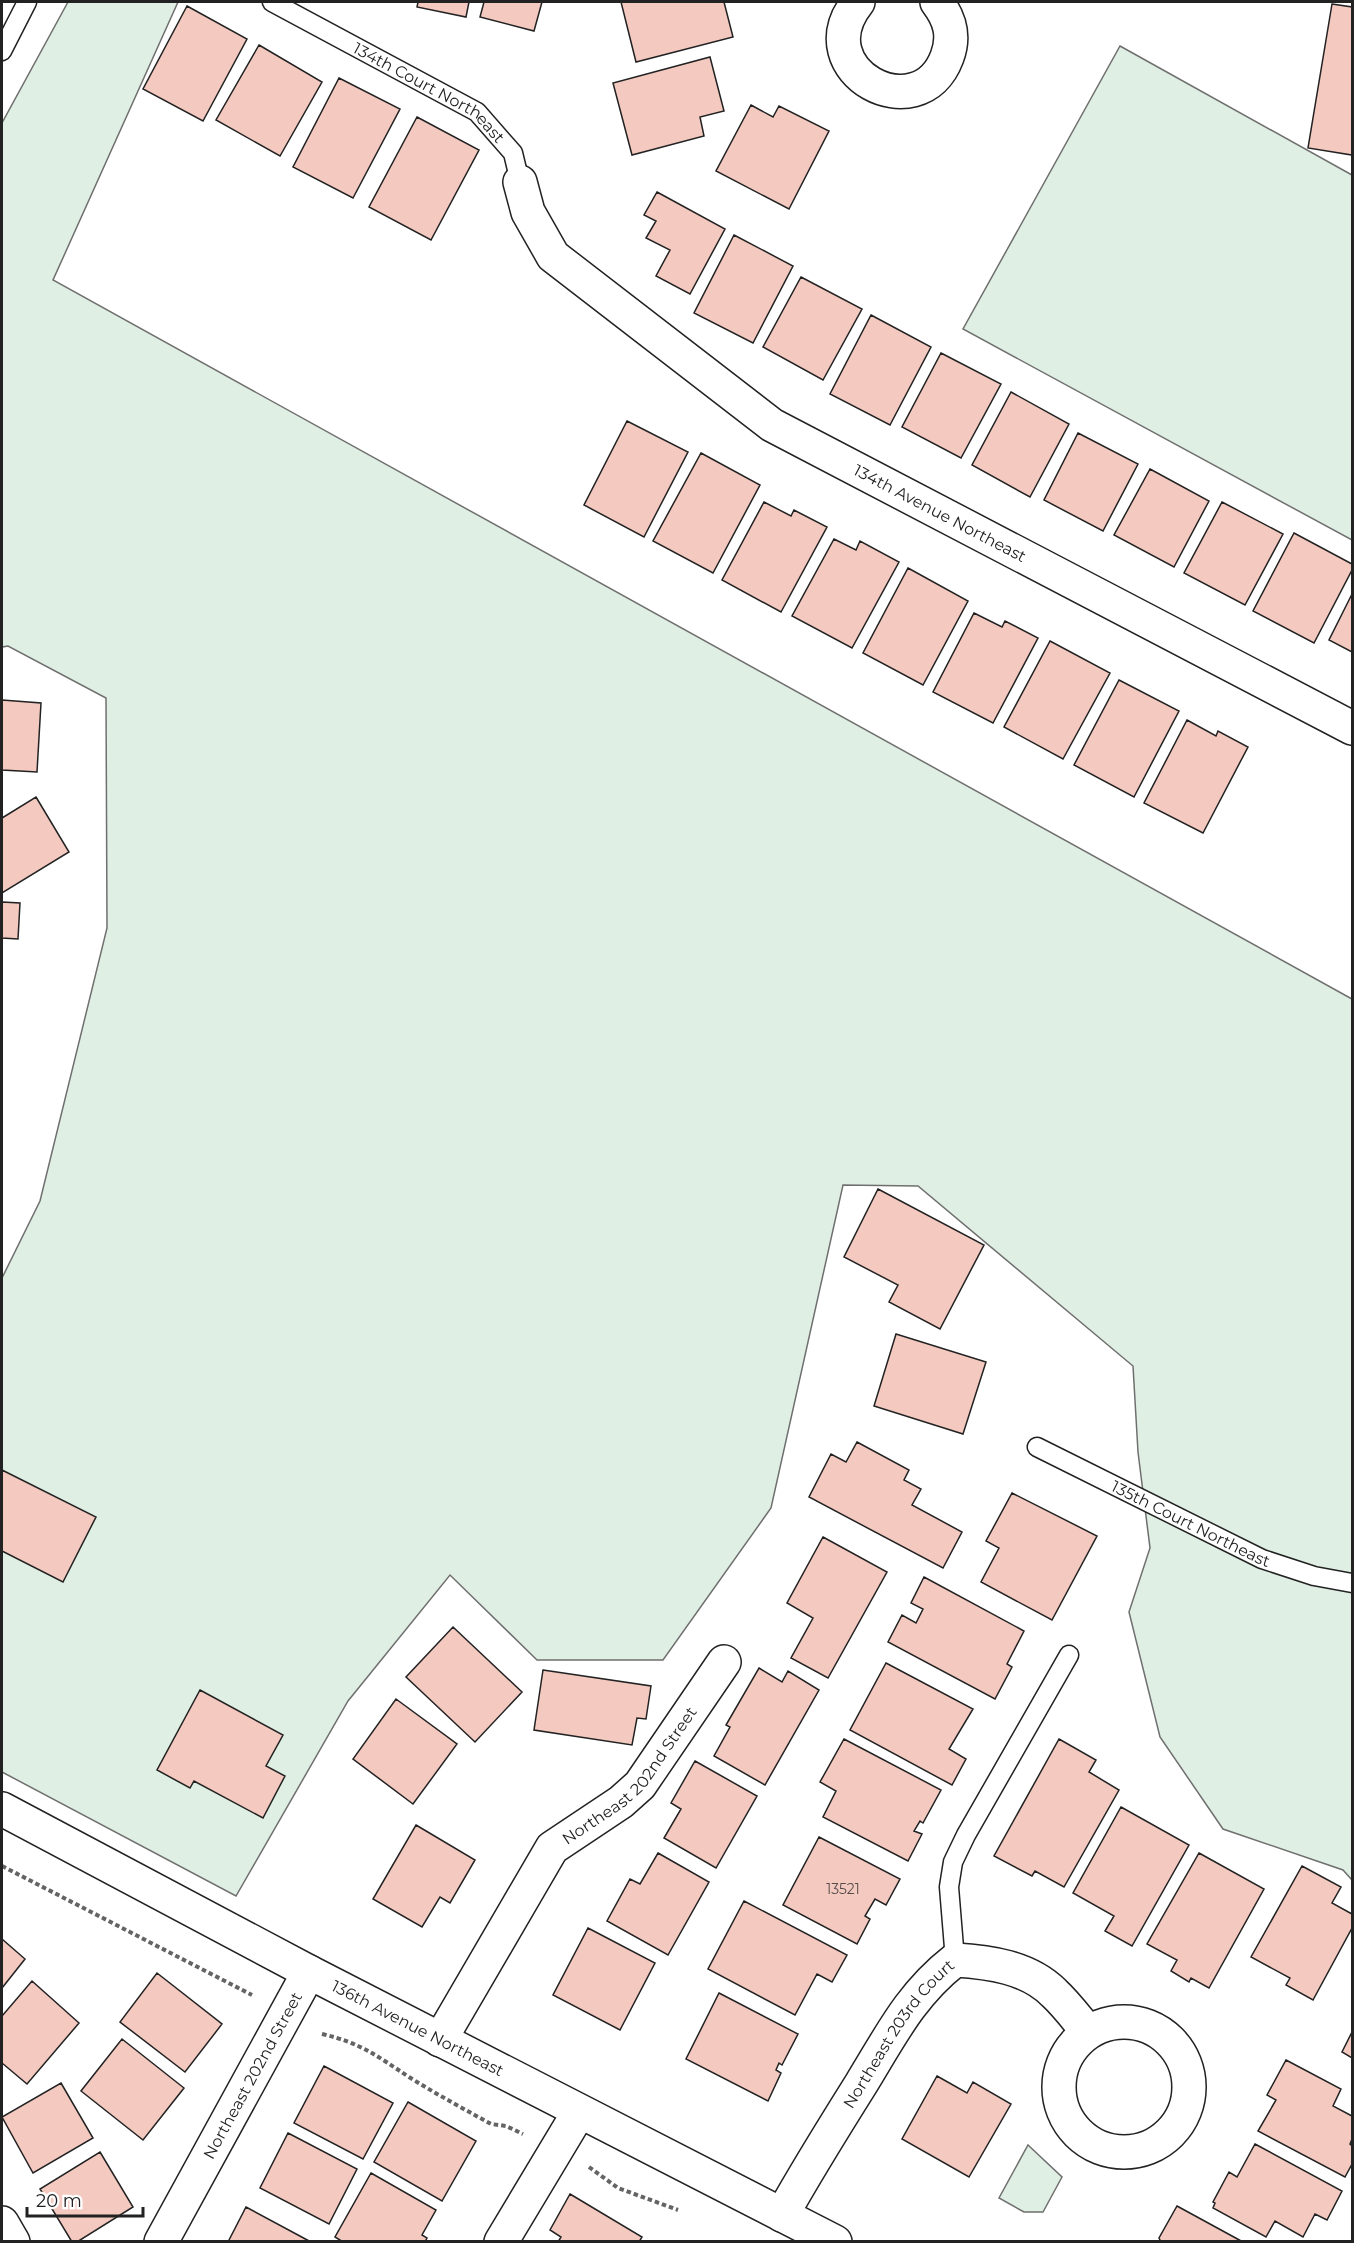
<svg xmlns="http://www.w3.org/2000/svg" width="1354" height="2243" font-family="Montserrat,sans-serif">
	<rect width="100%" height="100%" fill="#fff"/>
	<path fill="#e0efe3" stroke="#6f6f6f" stroke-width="1.5" d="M68,2h110l-125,278 1299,719v881l-9,-10 -120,-41 -63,-92 -31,-125 21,-64 -12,-96 -5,-86 -215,-180 -75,-1 -72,323 -108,152h-126l-87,-85 -102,126 -112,195 -234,-124v-494l38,-77 67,-273 -1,-230 -98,-52 -6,1v-524z
		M1120,46l232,129v365l-389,-211z
		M1028,2145l34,32 -19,35h-19l-25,-14z"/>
	<path fill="#f3c9c0" stroke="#222" stroke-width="1.5" d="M418,2h51l-3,15 -49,-10z
		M484,2h58l-8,29 -54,-14z
		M621,2h103l9,35 -97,25z
		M1332,4l20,3v148l-44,-7z
		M187,6l60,33 -44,82 -60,-32z
		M259,45l63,37 -42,74 -64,-36z
		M710,57l14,54 -24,6 4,19 -72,19 -19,-72z
		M339,78l61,31 -47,89 -60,-31z
		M751,105l22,12 6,-11 50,25 -40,78 -73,-38z
		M417,117l62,33 -48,90 -62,-33z
		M657,192l68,37 -35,65 -34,-18 14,-26 -24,-12 10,-17 -12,-6z
		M734,235l59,31 -40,77 -59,-30z
		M801,277l61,32 -39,71 -60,-33z
		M871,315l60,32 -41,78 -60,-31z
		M941,353l60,31 -40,74 -59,-31z
		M1011,392l58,32 -39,73 -58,-32z
		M627,421l61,31 -44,85 -60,-32z
		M1078,433l60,31 -35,67 -59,-31z
		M701,453l59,32 -47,88 -60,-32z
		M1150,469l59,32 -35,66 -60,-32z
		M764,502l27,14 3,-6 33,17 -46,85 -59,-32z
		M1222,502l61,32 -38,71 -61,-32z
		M1294,533l58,31v6l-38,73 -61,-32z
		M834,539l22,11 4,-9 39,21 -47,86 -60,-32z
		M908,568l60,33 -45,84 -60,-32z
		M1352,594v58l-23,-12z
		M974,613l28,14 3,-6 33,17 -45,85 -60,-31z
		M1050,641l60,32 -47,86 -59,-32z
		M1119,680l60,31 -45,86 -60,-32z
		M2,700l39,3 -4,69 -35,-2z
		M1187,720l29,16 2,-5 30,16 -45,86 -59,-30z
		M36,797l33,55 -67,41v-75z
		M2,902l18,1 -2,36 -16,-1z
		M878,1189l106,56 -44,84 -51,-27 9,-17 -54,-28z
		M896,1334l90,28 -23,72 -89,-28z
		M857,1442l52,28 -5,10 17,9 -9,16 50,27 -19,36 -134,-71 22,-43 15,8z
		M2,1470l94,47 -33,65 -61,-31z
		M1012,1493l85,43 -45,84 -71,-38 18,-34 -13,-7z
		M823,1537l64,35 -59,106 -37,-20 22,-40 -26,-15z
		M924,1577l100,54 -17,33 5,3 -17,32 -107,-57 14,-27 14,8 7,-14 -12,-6z
		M453,1627l69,65 -47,50 -69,-65z
		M886,1663l87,46 -24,40 17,10 -14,26 -102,-55z
		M759,1668l23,14 6,-11 31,19 -54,95 -51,-29 16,-29 -4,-2z
		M543,1670l108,16 -5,33 -9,-1 -5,27 -98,-15z
		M200,1690l83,45 -17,31 19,10 -22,42 -69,-37 -4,7 -33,-18z
		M396,1699l61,45 -44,60 -60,-45z
		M844,1739l97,51 -18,33 -3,-2 -6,10 8,3 -14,27 -85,-44 13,-26 -16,-9z
		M1059,1739l37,21 -7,12 30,18 -55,97 -29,-16 -3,5 -38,-20z
		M695,1761l62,35 -41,72 -52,-30 17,-29 -10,-6z
		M1121,1807l68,38 -57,101 -27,-15 9,-15 -41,-23z
		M416,1825l59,35 -25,43 -10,-6 -18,30 -49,-28z
		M819,1837l81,42 -14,26 -11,-6 -10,17 5,3 -13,25 -74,-39z
		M658,1853l51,29 -41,73 -61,-34 23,-42 10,5z
		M1199,1853l65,36 -55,99 -18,-10 -2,4 -18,-11 6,-11 -30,-16z
		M1302,1866l39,21 -9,16 20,11v14l-39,72 -27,-15 4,-7 -39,-21z
		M744,1901l103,54 -15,27 -15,-8 -22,41 -87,-46z
		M588,1928l67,35 -35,67 -67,-35z
		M2,1939l23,20 -23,29z
		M157,1973l65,51 -37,48 -65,-50z
		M32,1981l47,42 -52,61 -25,-21v-47z
		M719,1993l79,41 -16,31 -3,-2 -3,7 5,3 -13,28 -82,-42z
		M1352,2032v26l-10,-6z
		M122,2039l62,49 -41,52 -62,-49z
		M1286,2060l55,29 -8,17 19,10v23l-2,5 2,2v18l-7,13 -87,-46 18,-31 -9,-5z
		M324,2066l69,37 -30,56 -69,-36z
		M937,2076l30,17 6,-11 38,22 -42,73 -67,-38z
		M61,2083l32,55 -60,35 -31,-56z
		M408,2102l68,39 -34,60 -68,-39z
		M288,2133l69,36 -28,55 -69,-36z
		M1255,2144l87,47 -15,29 -12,-6 -12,23 -28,-16 -9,16 -53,-29 2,-5 -2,-1 16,-30 8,5z
		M100,2152l33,55 -56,35h-5l-32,-53z
		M371,2173l65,37 -14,25 5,3 -2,4h-82l-8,-5z
		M570,2194l72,43 -3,5h-81l3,-5 -11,-7z
		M1177,2206l66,36h-82l-2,-4z
		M246,2207l65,35h-83z"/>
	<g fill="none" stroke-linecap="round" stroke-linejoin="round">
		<g stroke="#222" stroke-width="21">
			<g id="lane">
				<path id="s1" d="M272,2l205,110 36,41 7,29"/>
				<path d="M2,51l25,-49"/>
				<path id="s2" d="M1037,1447l225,112 52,17 38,7"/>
				<path d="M955,1960l-6,-73 4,-25 13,-27 103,-180"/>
			</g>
		</g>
		<g stroke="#222" stroke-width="36">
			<g id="street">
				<path d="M858,2c-55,69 61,130 89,55 8,-21 3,-38 -10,-55"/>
				<path id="s3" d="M520,182l8,30 25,44 219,169 580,303"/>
				<circle cx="1124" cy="2087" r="65"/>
				<path id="s4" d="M440,2040l112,-192 69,-46 19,-17 84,-123"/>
				<path id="s5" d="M782,2215c25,-45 52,-88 79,-131 29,-47 49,-89 94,-124 34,2 73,7 99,33 13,12 23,26 34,39"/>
				<path d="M2,2223l11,19"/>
				<path id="s6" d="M161,2242l148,-270"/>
				<path d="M501,2242l78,-130"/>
			</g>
		</g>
		<g stroke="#222" stroke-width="36">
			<g id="secondary">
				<path id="s7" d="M2,1809l307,163 526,270"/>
			</g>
		</g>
		<path stroke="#646464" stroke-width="4" stroke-dasharray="4.5 3" stroke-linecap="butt" d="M2,1866l250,129
			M322,2034c39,9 55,22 87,43 27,17 55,32 82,47l15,2 17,8
			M589,2167l29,21 60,22"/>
		<use href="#lane" stroke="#fff" stroke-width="18"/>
		<use href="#street" stroke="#fff" stroke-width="33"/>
		<use href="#secondary" stroke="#fff" stroke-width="33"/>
	</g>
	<g text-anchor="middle" stroke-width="4.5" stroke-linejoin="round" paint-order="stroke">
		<g font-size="14" fill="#564c4a">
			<text x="843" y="1894">13521</text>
		</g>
		<g font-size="16" fill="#222" stroke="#fff">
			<text dy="6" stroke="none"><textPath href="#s1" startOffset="182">134th Court Northeast</textPath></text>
			<text dy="6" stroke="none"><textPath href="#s3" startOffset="548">134th Avenue Northeast</textPath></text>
			<text dy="6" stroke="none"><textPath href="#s2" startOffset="172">135th Court Northeast</textPath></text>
			<text dy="6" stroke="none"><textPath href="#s4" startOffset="330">Northeast 202nd Street</textPath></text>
			<text dy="6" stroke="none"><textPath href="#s7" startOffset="470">136th Avenue Northeast</textPath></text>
			<text dy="6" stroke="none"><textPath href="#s5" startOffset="216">Northeast 203rd Court</textPath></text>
			<text dy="6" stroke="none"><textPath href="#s6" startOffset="190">Northeast 202nd Street</textPath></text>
		</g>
	</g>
	<rect width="1354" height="2243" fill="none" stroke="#222222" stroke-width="6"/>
	<path d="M27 2207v9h116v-9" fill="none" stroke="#222222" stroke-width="3"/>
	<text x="36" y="2207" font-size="18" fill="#222222" stroke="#ffffff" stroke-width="4.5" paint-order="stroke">20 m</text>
</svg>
